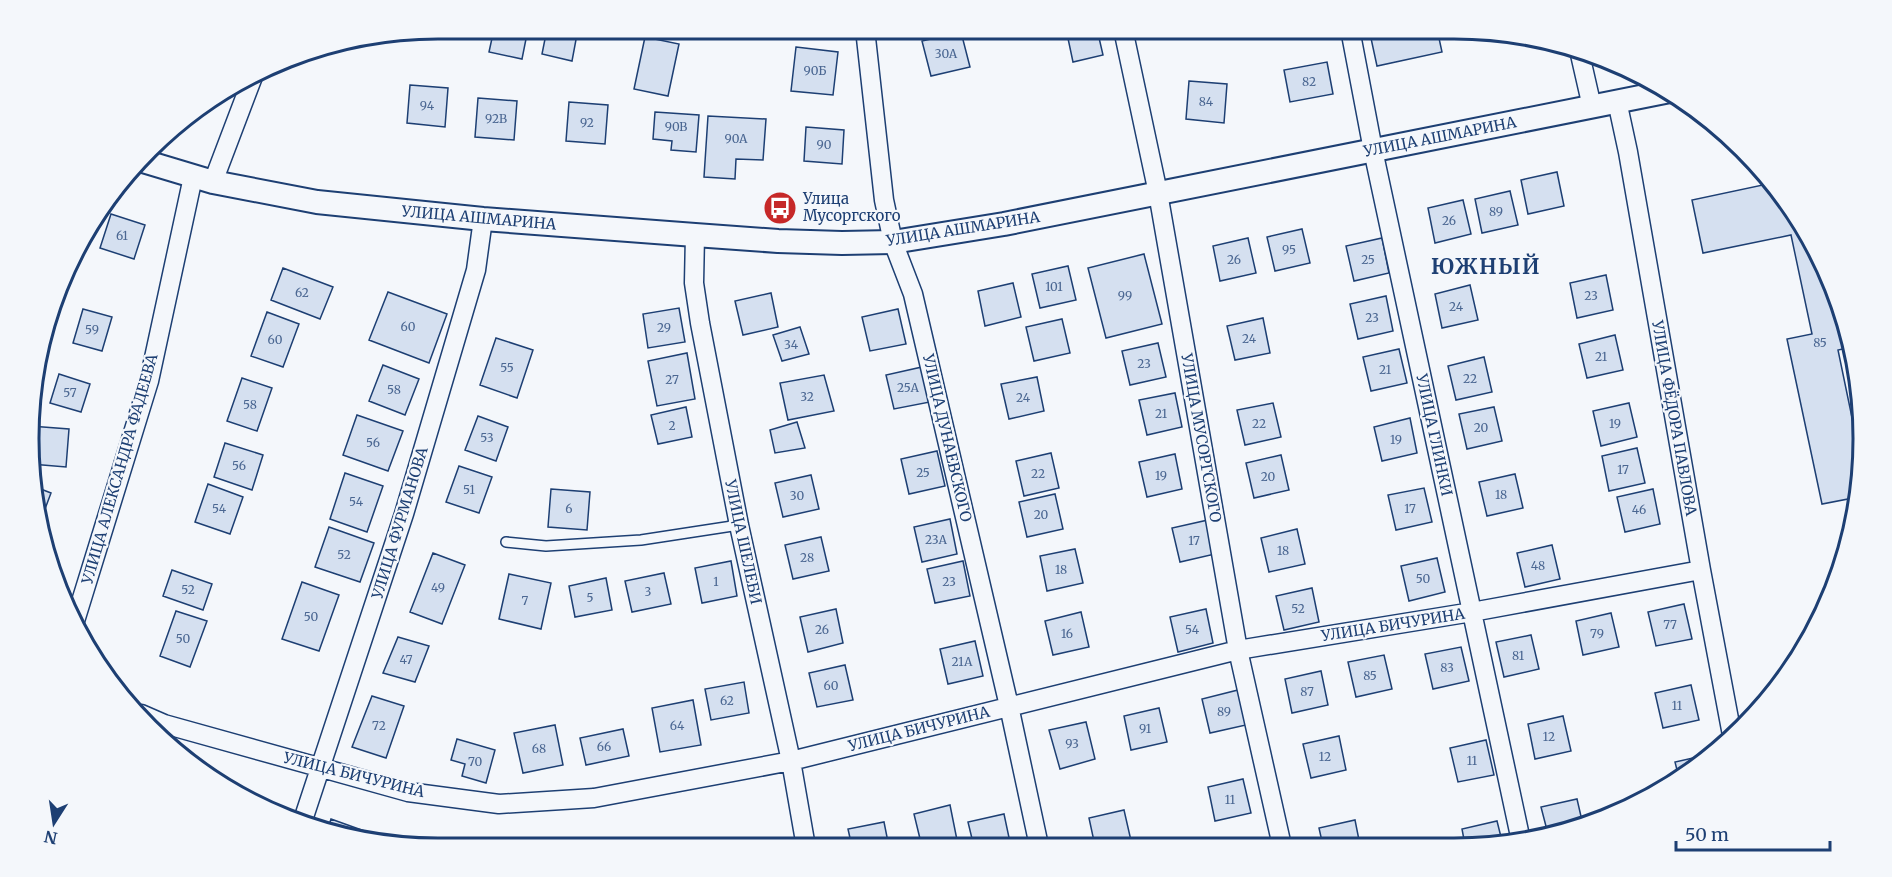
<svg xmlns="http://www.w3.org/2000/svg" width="1892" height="877" font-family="Merriweather,serif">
	<rect width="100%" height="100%" fill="#f4f7fb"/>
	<path fill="#d5e0f0" stroke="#1d3f73" stroke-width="1.5" d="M494,29h34l-6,30 -33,-7z
		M547,29h31l-6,32 -30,-7z
		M1066,29h31l6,26 -30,7z
		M1369,29h68l5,23 -65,14z
		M961,32l9,35 -39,9 -9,-35z
		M645,37l34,7 -11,52 -34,-7z
		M796,47l42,5 -5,43 -42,-4z
		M1327,62l6,32 -43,8 -6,-32z
		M1189,81l38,3 -3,39 -38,-4z
		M410,85l38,3 -3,39 -38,-4z
		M478,98l39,3 -3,39 -39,-3z
		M569,102l39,3 -3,39 -39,-3z
		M655,112l44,3 -3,37 -25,-2 1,-9 -19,-2z
		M708,116l58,3 -3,41 -27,-1 -1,20 -31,-2z
		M806,127l38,3 -2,34 -38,-3z
		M1557,172l7,34 -36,8 -7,-34z
		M1772,183l22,27 38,71 20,66 -14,3 23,111 -3,36 -36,7 -35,-165 25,-5 -21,-99 -88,18 -11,-53z
		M1510,191l8,34 -36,8 -7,-34z
		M1463,200l8,34 -36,9 -7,-35z
		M111,214l34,11 -11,34 -34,-11z
		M1302,229l8,34 -35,8 -8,-34z
		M1248,238l8,35 -36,8 -7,-35z
		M1382,238l7,35 -35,8 -8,-35z
		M1144,254l18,70 -56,14 -18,-70z
		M1068,266l8,34 -36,8 -8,-34z
		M283,268l50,19 -13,32 -49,-19z
		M1606,275l7,35 -36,8 -7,-35z
		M1013,283l8,34 -36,9 -7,-35z
		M1470,285l8,35 -36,8 -7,-34z
		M388,292l59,22 -18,49 -60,-23z
		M771,293l7,34 -35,8 -8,-34z
		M1386,296l7,35 -35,8 -8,-35z
		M679,308l6,34 -37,6 -5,-34z
		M83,309l29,8 -10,34 -29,-8z
		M898,309l8,35 -36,7 -8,-34z
		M267,312l32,12 -16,43 -32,-11z
		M1263,318l7,35 -35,7 -8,-34z
		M1062,319l8,34 -36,8 -8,-34z
		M800,327l9,27 -27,7 -9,-26z
		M1615,335l8,35 -36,8 -8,-34z
		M496,338l37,12 -16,48 -37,-13z
		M1158,343l8,34 -36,8 -8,-34z
		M1399,349l8,34 -36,8 -8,-34z
		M687,353l8,46 -38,7 -9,-45z
		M1484,357l8,35 -36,8 -8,-34z
		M383,365l36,14 -14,36 -36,-14z
		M922,367l8,35 -36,7 -8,-34z
		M59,374l31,10 -9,28 -31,-9z
		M824,375l10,36 -46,9 -8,-37z
		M1037,377l7,34 -35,8 -8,-35z
		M242,378l30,10 -15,43 -30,-10z
		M1175,393l7,34 -35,8 -8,-35z
		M1273,403l8,34 -36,8 -8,-35z
		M1629,403l8,34 -36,9 -8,-35z
		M686,407l6,30 -34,7 -7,-29z
		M1494,407l8,34 -35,8 -8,-35z
		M357,415l46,16 -15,40 -45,-16z
		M478,416l30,11 -12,34 -31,-11z
		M1410,418l7,35 -35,8 -8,-34z
		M797,422l8,26 -30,5 -5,-23z
		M30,426l39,3 -3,38 -35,-3 -2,-21z
		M225,443l38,12 -11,35 -38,-13z
		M1637,448l8,35 -36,8 -7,-35z
		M937,451l8,35 -36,8 -8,-35z
		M1051,453l8,35 -35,8 -8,-35z
		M1175,454l7,35 -35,8 -8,-35z
		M1281,455l8,35 -35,8 -8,-35z
		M459,466l33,11 -13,36 -33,-11z
		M345,473l38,13 -16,46 -37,-13z
		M1515,474l8,34 -36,8 -8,-34z
		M811,475l8,34 -36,8 -8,-34z
		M208,484l35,13 -13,37 -35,-12z
		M33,486l18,7 -12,32 -3,-7z
		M1424,488l8,34 -36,8 -8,-35z
		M551,489l39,3 -3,38 -39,-3z
		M1653,489l7,35 -35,8 -8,-35z
		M1055,494l8,35 -36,8 -8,-35z
		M950,519l7,35 -35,8 -8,-35z
		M1208,520l7,34 -35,8 -8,-34z
		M329,527l45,16 -14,39 -45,-15z
		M1297,529l8,35 -36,8 -8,-34z
		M821,537l8,34 -36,8 -8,-34z
		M1552,545l8,34 -35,8 -8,-34z
		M1075,549l8,34 -36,8 -7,-35z
		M433,553l32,12 -23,59 -32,-12z
		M1437,558l8,34 -36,9 -8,-35z
		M731,561l6,35 -35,7 -7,-35z
		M963,561l7,35 -35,7 -8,-34z
		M172,570l40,14 -9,26 -40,-14z
		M664,573l7,31 -39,8 -7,-31z
		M509,574l42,9 -10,46 -42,-10z
		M606,578l6,32 -37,7 -6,-31z
		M302,582l37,13 -20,56 -37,-12z
		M1312,588l7,34 -35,8 -8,-34z
		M1684,604l8,35 -36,7 -8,-34z
		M836,609l7,34 -35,9 -8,-35z
		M1206,609l7,34 -35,9 -8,-35z
		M176,611l31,10 -17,46 -30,-11z
		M1081,612l8,35 -36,8 -8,-34z
		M1611,613l8,34 -36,8 -7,-34z
		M1531,635l8,34 -35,8 -8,-35z
		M398,637l31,9 -14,36 -32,-9z
		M975,641l8,35 -35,8 -8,-35z
		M1461,647l8,34 -36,8 -8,-35z
		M1384,655l8,34 -36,8 -8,-35z
		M845,665l8,35 -36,7 -8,-34z
		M1321,671l7,34 -36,8 -7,-34z
		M744,682l5,31 -38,7 -6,-31z
		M1691,685l8,35 -36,8 -8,-35z
		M1238,690l8,35 -36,8 -8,-34z
		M372,696l32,10 -18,52 -34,-11z
		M693,700l8,45 -41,7 -8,-44z
		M1159,708l8,34 -36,8 -7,-34z
		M1563,716l8,35 -36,8 -7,-35z
		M1086,722l9,37 -35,10 -11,-39z
		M555,725l8,40 -40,8 -9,-40z
		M623,729l6,27 -43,9 -6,-27z
		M1339,736l7,34 -35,8 -8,-34z
		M457,739l38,11 -9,33 -24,-7 3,-12 -14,-4z
		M1486,740l8,35 -36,7 -8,-34z
		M1711,754v2l-8,8 -24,14 -4,-16z
		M1243,779l8,34 -36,8 -7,-34z
		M241,791l26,9 -3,7 -23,-15z
		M1577,799l6,26 -35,9 -7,-27z
		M950,805l7,35 -35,7 -8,-33z
		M1124,810l8,35 -37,1 -6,-28z
		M1004,814l7,33h-37l-6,-25z
		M331,819l39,14 -3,8h-9l-31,-10z
		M1355,820l5,25 -37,1 -4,-18z
		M1497,821l6,24h-38l-3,-16z
		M884,822l5,25h-37l-4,-18z
		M378,835l38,4v7l-39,-4z
		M756,843l39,4h-39z"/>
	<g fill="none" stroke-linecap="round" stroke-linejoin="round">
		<g stroke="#1d3f73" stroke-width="12">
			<path id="service" d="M506,542l40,4 95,-6 98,-15"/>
		</g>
		<g stroke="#1d3f73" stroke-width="21">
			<path id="minor" d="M865,29l19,171 9,42 20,52 96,412 30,140
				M1123,29l35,164 80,457 44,196
				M1350,29l23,121 148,691
				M1579,50l13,57
				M1617,101l11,51 73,418 31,165
				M213,182l41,-108
				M695,235l-1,48 6,40 39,202 52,236 15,86
				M75,621l74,-240 44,-204
				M141,714l23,10 244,68 91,12 95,-6 197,-37 447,-111 234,-38 229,-42
				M302,823l102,-309 72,-244 7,-51"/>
		</g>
		<g stroke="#1d3f73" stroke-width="26">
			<path id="tertiary" d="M143,161l70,21 104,20 166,17 212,16 83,6 64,2 51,-1 111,-18 666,-133"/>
		</g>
		<use href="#service" stroke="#f4f7fb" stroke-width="9"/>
		<use href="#minor" stroke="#f4f7fb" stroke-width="18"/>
		<use href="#tertiary" stroke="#f4f7fb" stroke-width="22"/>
	</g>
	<defs>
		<g id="bus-disc" transform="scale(1.725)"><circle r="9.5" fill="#c62828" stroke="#f4f7fb"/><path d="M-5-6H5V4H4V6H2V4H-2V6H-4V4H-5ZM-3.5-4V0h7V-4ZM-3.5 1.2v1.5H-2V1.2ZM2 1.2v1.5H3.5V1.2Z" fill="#fff"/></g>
	</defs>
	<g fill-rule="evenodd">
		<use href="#bus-disc" x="780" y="208"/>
	</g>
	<g text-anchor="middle" stroke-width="4.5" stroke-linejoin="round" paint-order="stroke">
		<g font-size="12" fill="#4b6792">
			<text x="946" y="58">30А</text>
			<text x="815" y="75">90Б</text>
			<text x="1309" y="86">82</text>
			<text x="1206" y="106">84</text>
			<text x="427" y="110">94</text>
			<text x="496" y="123">92В</text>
			<text x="587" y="127">92</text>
			<text x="676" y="131">90В</text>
			<text x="736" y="143">90А</text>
			<text x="824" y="149">90</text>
			<text x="1496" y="216">89</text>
			<text x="1449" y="225">26</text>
			<text x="122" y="240">61</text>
			<text x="1289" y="254">95</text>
			<text x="1234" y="264">26</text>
			<text x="1368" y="264">25</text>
			<text x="1054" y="291">101</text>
			<text x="302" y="297">62</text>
			<text x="1125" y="300">99</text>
			<text x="1591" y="300">23</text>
			<text x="1456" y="311">24</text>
			<text x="1372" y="322">23</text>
			<text x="408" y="331">60</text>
			<text x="664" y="332">29</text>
			<text x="92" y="334">59</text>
			<text x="1249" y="343">24</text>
			<text x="275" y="344">60</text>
			<text x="1820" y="347">85</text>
			<text x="791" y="349">34</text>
			<text x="1601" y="361">21</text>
			<text x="1144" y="368">23</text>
			<text x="507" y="372">55</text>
			<text x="1385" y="374">21</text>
			<text x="1470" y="383">22</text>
			<text x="672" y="384">27</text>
			<text x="908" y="392">25А</text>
			<text x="394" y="394">58</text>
			<text x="70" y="397">57</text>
			<text x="807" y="401">32</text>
			<text x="1023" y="402">24</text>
			<text x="250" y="409">58</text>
			<text x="1161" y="418">21</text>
			<text x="1259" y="428">22</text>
			<text x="1615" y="428">19</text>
			<text x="672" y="430">2</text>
			<text x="1481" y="432">20</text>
			<text x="487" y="442">53</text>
			<text x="1396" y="444">19</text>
			<text x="373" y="447">56</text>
			<text x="239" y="470">56</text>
			<text x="1623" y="474">17</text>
			<text x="923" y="477">25</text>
			<text x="1038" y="478">22</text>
			<text x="1161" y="480">19</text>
			<text x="1268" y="481">20</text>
			<text x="469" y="494">51</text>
			<text x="1501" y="499">18</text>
			<text x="797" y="500">30</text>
			<text x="356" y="506">54</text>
			<text x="219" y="513">54</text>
			<text x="569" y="513">6</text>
			<text x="1410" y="513">17</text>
			<text x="1639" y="514">46</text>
			<text x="1041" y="519">20</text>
			<text x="936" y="544">23А</text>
			<text x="1194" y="545">17</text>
			<text x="1283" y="555">18</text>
			<text x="344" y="559">52</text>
			<text x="807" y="562">28</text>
			<text x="1538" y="570">48</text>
			<text x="1061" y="574">18</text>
			<text x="1423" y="583">50</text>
			<text x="716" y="586">1</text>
			<text x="949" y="586">23</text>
			<text x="438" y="592">49</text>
			<text x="188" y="594">52</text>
			<text x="648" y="596">3</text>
			<text x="590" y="602">5</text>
			<text x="525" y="605">7</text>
			<text x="1298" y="613">52</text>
			<text x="311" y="621">50</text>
			<text x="1670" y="629">77</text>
			<text x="822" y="634">26</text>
			<text x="1192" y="634">54</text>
			<text x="1067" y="638">16</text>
			<text x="1597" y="638">79</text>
			<text x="183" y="643">50</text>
			<text x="1518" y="660">81</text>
			<text x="406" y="664">47</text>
			<text x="962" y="666">21А</text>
			<text x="1447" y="672">83</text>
			<text x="1370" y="680">85</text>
			<text x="831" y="690">60</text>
			<text x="1307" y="696">87</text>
			<text x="727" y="705">62</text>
			<text x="1677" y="710">11</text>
			<text x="1224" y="716">89</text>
			<text x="379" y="730">72</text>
			<text x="677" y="730">64</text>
			<text x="1145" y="733">91</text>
			<text x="1549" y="741">12</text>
			<text x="1072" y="748">93</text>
			<text x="604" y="751">66</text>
			<text x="539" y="753">68</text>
			<text x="1325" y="761">12</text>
			<text x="1472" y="765">11</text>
			<text x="475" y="766">70</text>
			<text x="1230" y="804">11</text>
		</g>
		<g font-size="15" fill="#1d3f73" stroke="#f4f7fb">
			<text transform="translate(1440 137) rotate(-11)" y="5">УЛИЦА АШМАРИНА</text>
			<text transform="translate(479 218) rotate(5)" y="5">УЛИЦА АШМАРИНА</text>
			<text transform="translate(963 229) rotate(-9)" y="5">УЛИЦА АШМАРИНА</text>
			<text transform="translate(1674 418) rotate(80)" y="5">УЛИЦА ФЁДОРА ПАВЛОВА</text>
			<text transform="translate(1434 435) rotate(78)" y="5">УЛИЦА ГЛИНКИ</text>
			<text transform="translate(947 438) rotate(77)" y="5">УЛИЦА ДУНАЕВСКОГО</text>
			<text transform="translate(1201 438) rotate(80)" y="5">УЛИЦА МУСОРГСКОГО</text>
			<text transform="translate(120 469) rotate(-74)" y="5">УЛИЦА АЛЕКСАНДРА ФАДЕЕВА</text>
			<text transform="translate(400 523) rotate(-73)" y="5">УЛИЦА ФУРМАНОВА</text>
			<text transform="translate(743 542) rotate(78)" y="5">УЛИЦА ШЕЛЕБИ</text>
			<text transform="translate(1393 625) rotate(-9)" y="5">УЛИЦА БИЧУРИНА</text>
			<text transform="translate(919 729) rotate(-14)" y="5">УЛИЦА БИЧУРИНА</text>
			<text transform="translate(354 775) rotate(14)" y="5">УЛИЦА БИЧУРИНА</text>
		</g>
		<g font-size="15" fill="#1d3f73" stroke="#f4f7fb" text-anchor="start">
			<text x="803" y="204">Улица<tspan x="803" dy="17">Мусоргского</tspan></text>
		</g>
		<g font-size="21" font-weight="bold" letter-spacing="1.5" fill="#1d3f73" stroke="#f4f7fb">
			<text x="1486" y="274">ЮЖНЫЙ</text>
		</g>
	</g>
	<path d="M0 0H1892V877H0ZM438 39H1454A399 399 0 0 1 1853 438V439A399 399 0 0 1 1454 838H438A399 399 0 0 1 39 439V438A399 399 0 0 1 438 39Z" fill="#f4f7fb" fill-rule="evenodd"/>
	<path fill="none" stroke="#1d3f73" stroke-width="3" d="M438 39H1454A399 399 0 0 1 1853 438V439A399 399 0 0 1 1454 838H438A399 399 0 0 1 39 439V438A399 399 0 0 1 438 39Z"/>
	<g transform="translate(54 823) rotate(192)" stroke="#f4f7fb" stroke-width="4.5" paint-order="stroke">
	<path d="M0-4.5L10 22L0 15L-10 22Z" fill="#1d3f73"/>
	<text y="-9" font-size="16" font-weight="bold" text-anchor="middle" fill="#1d3f73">N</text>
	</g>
	<path d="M1676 841v9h154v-9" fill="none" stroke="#1d3f73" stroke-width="3"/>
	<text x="1685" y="841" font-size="18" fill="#1d3f73" stroke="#f4f7fb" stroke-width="4.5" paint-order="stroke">50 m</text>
</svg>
